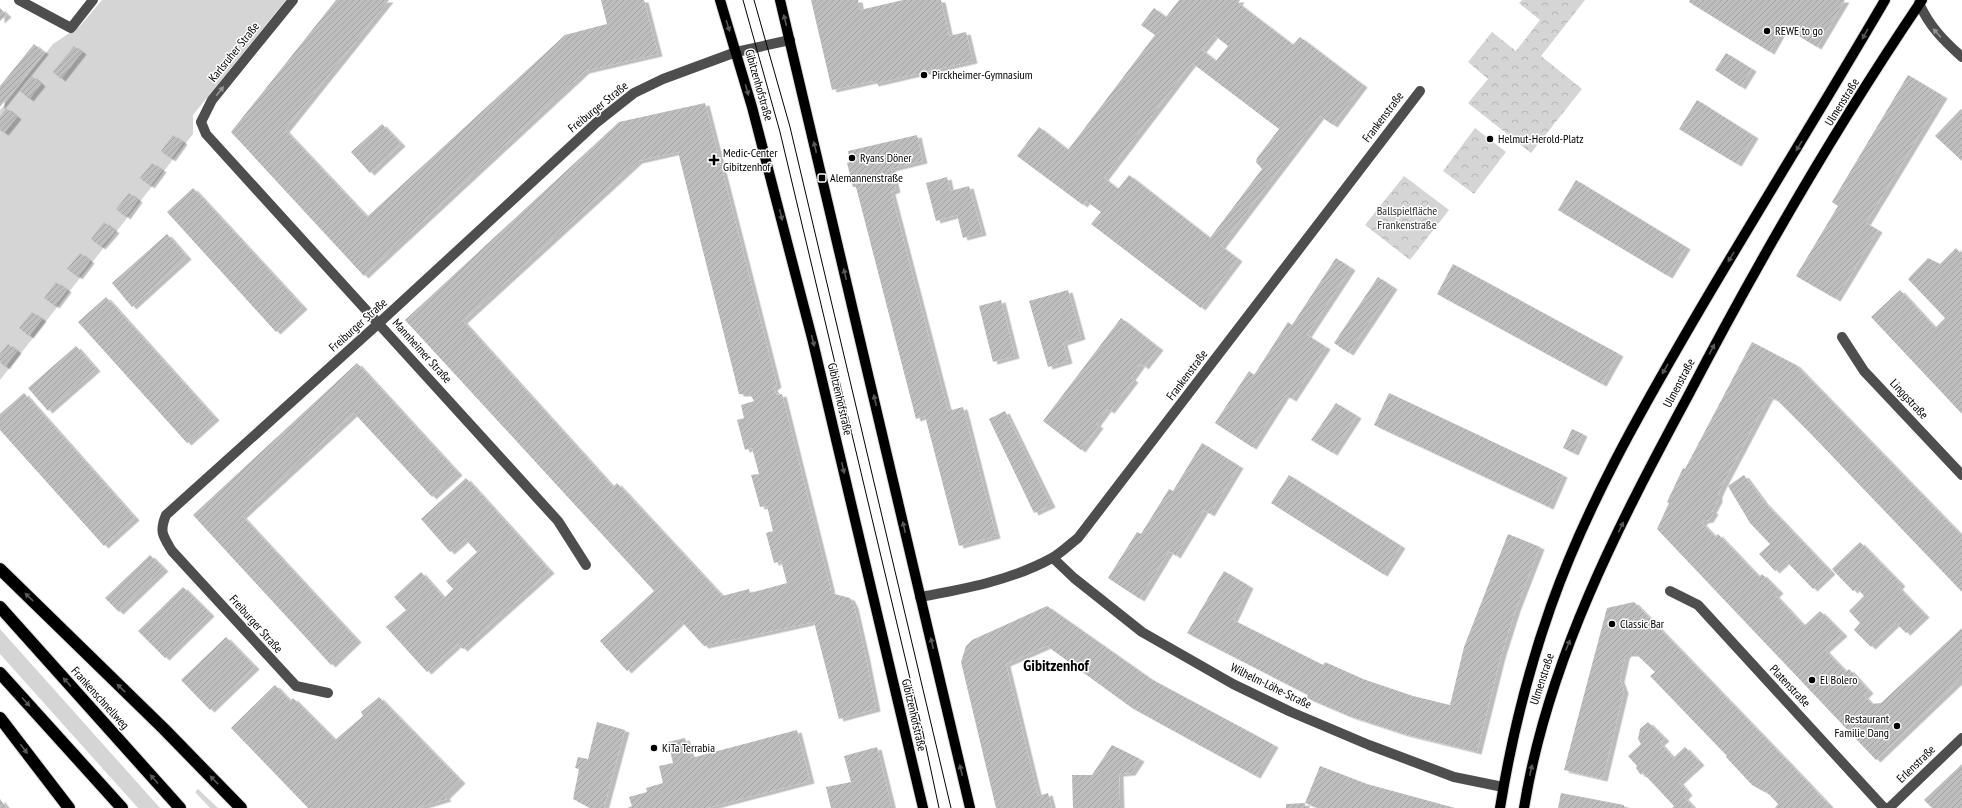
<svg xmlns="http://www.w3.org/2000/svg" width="1962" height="808" font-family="'PT Sans Narrow',sans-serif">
	<defs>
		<pattern id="park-crowns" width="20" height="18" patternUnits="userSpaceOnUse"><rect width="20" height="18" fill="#d5d5d5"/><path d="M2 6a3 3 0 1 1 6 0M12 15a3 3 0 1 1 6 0" fill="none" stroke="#b5b5b5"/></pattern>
		<pattern id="building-hatch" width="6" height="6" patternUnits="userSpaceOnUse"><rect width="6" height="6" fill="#bebebe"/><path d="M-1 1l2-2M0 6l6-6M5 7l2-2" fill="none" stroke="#a2a2a2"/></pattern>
		<filter id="shadow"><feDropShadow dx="4.5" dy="2.5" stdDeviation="0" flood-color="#0004"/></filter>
	</defs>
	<rect width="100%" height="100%" fill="#fff"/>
	<path fill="#d5d5d5" d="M102,0h184l-93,115v19l-193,246v-270l53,-66 27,-18z
		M0,629l160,179h-22l-138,-154z
		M198,789l20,19h-8l-15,-16z"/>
	<path fill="url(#park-crowns)" d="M1522,0h63l-44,56 41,33 -51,64 -63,-50 20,-24 -20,-17 24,-30 24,19 24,-31 -21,-17z
		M1475,128l31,24 -32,42 -31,-23z
		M1404,176l45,34 -39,50 -45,-35z"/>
	<path fill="url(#building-hatch)" fill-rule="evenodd" filter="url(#shadow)" d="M336,0h53l-104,130 82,87 198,-182 42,-11 -6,-24h43l14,54 -73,17 -221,205 -133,-144z
		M811,0h47l2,10 43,-10h38l8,36 17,-4 7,29 -99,23 -1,-3 -41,9z
		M1179,0h61l-2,3 55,42 7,-8 63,48 -30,40 -13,-9 -99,130 17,13 -37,49 -110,-84 10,-12 -15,-11 -3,4 -66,-49 22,-29 29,23 87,-115 -14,-10 13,-17 12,9zM1214,35l14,11 -12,15 -14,-11zM1192,63l87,66 -22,29 -1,4 6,7 -52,69 -81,-63 -11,14 -14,-11z
		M1690,0h155l-28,47 -33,-20 -14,25 -81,-50z
		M0,8l7,7 -7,6z
		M34,44l10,8 -44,55v-21z
		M74,46l8,6 -21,27 -8,-7z
		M1726,53l26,16 -11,18 -26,-17z
		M1908,75l35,21 -77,127 12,7 -42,69 -40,-23 42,-70 -6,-4z
		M32,76l9,8 -12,15 -9,-8z
		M1697,100l57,36 -17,28 -58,-35z
		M705,103l72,282 -4,3 4,7 5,-1 48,193 1,6 19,5 4,8 11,48 11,55 -37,10 -25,-97 -110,24 -23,-25 -54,50 -27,-30 54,-50 -249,-271 214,-198zM678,152l61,242h11l4,7 -13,4 3,13 -7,2 8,30 7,-2 7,26 -8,1 9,32 7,-1 6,25 -7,2 8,30 7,-2 6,22 -37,10 -1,-4 -27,7 -105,-113 -4,4 -150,-166 175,-160z
		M6,108l11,9 -13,16 -4,-3v-13z
		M1961,109l1,1v51l-27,-25z
		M382,124l19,20 -31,29 -19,-21z
		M173,135l10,7 -12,17 -10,-8z
		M917,135l6,26 -32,8 5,21 -5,2 57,219 15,-4 33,129 -37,10 -34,-130 -9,3 -60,-232h-3l-6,-24 3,-1 -2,-11z
		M152,163l10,7 -12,16 -10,-8z
		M947,177l3,14 19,-5 13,47 -19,5 -6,-23 -21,6 -10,-38z
		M1576,180l110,67 -18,29 -110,-66z
		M193,188l110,119 -27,25 -109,-120z
		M129,193l9,7 -12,17 -10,-8z
		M104,222l11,9 -14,16 -10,-8z
		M167,234l20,23 -55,50 -20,-24z
		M1956,248l6,7v159l-91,-97 29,-27 35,38 10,-10 -37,-39 20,-21 12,6z
		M80,253l10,8 -12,16 -11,-8z
		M1336,258l15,10 -44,67 19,12 -34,52 -7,-4 -33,52 -37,-24 34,-52 5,4 34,-53 4,3z
		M1453,264l166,90 -17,30 -165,-90z
		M1378,277l15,10 -44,66 -15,-10z
		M56,282l11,8 -12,16 -11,-8z
		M1068,290l13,47 -18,6 5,18 -20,6 -19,-66z
		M106,297l109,121 -28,25 -109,-121z
		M1001,300l14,56 -22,6 -14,-56z
		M32,312l10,7 -13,17 -10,-8z
		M1121,318l38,30 -15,19 -3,-3 -10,14 3,2 -24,31 -3,-2 -11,15 3,2 -18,24 -38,-29z
		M1752,342l44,23 166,171v56l-152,-159 -33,-33 -8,-3 -48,91 -3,7v5l-6,11 2,1 -5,8 -5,1 -2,2 13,14 3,-3 41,43 3,-3 17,17 -4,4 29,31 16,-15 23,23 -18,16 21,22 3,-3 20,22 -5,5 8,8 9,-1 81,-75v50l-86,82 -219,-231 12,-26 -2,-1 16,-34 2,1z
		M8,344l9,7 -12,16 -5,-5v-8z
		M76,346l20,23 -48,42 -20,-23z
		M357,363l101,110 -26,24 -78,-84 -112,103 115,124 -26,25 -138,-150z
		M24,393l111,125 -31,28 -104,-116v-16z
		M1389,393l174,82 -14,32 -175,-82z
		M1336,403l21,13 -24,37 -22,-13z
		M1005,411l46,94 -17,8 -45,-94z
		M1572,429l11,5 -9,19 -11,-5z
		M1202,443l37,23 -29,48 -6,-4 -28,46 -7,-5 -29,48 -32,-21 29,-46 4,2 28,-45 4,2z
		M1289,475l112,71 -18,28 -112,-71z
		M1744,475l20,27 67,70 -18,17 -27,-28 -11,10 -16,-17 11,-10 -20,-21 -22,-37z
		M466,478l84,93 -87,78 -5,-5 -31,28 -41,-45 20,-17 -12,-13 27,-25 23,26 9,-9 -7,-8 31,-29 -12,-13 -15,13 -29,-33z
		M1508,534l32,13 -24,62 -15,47 -24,96 -73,-18 -55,-18 -42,-18 1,-3 -121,-62 37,-62 25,15 -16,34 90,45 2,-3 38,17 50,17 37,9 14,-58z
		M1860,542l41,42 -3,3 27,28 -19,18 -10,-10 -25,24 -17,-17 6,-7 -11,-12 15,-15 -7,-8 -4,3 -21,-22z
		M150,555l14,14 -45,43 -14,-14z
		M183,587l27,27 -45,44 -27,-27z
		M1634,602l158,164 37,39 -3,3h-51l3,-4 -12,-13 -1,1 -13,-7 -26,-28 1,-1 -77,-80 5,-4 -19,-18h-9l-2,3 -5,23 4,11 -21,88 -39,-9 43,-162z
		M1047,606l104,73 123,66 -18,31 -124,-68 -85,-62 -41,18 32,132 10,-3 4,15h-56l-35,-146 5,-16 6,-6z
		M226,637l29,30 -45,43 -29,-30z
		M275,685l15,16 3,-3 42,42 28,-24 -2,-4 18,-15 82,84 -16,16 2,2 -30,9h-109l-77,-80z
		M597,722l28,8 -21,78h-14l-17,-9 6,-30 -4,-1 3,-11 10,2z
		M1648,722l17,17 -5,4 13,15 12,-11 15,16 -21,19 9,11 -4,4 9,10 -1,1h-20l2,-2 -31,-33 -2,2 -3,-4 -2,-3 1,-2 -9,-10 13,-12 -3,-5 2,-10z
		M797,730l13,51 -103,27h-80l5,-2 -3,-9 18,-5 -1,-4 17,-5 -4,-17 14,-3 -5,-21 17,-4 6,20z
		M1112,745l28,14 -9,14 -12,1 1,34h-47l-1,-33h20z
		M877,747l15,61h-61l-5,-21 25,-5 -7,-26z
		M1962,764v44h-30l-8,-8z
		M1320,766l47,18 88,24h-137l-13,-5v5h-19v-4l19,-1z
		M1561,793l63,12v3h-66z
		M0,799l7,9h-7z"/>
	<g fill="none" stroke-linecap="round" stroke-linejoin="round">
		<g stroke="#dbdbdb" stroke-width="12">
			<path id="major" d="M720,0l32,107 61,235 110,466
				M780,0l190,808
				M1500,808c11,-68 28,-137 51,-202 35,-99 88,-192 141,-283 63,-108 130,-215 193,-323
				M1524,808c24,-148 94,-282 164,-412 71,-136 148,-269 234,-396"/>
		</g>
		<g stroke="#dbdbdb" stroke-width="14">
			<path id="highway" d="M0,569l164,160 77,79
				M0,607l180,201
				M0,673l122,135
				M0,718l69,90"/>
		</g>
		<path stroke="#4e4e4e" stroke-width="10" d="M19,0l52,28 22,-28
			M293,0l-81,100 -11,22 5,12 352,387 28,44
			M1919,3c10,23 25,38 43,54
			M1842,337l22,34 98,104
			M1053,558l21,20 68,54 91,52 58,28 78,33 85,32 49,10
			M1670,591l28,14 186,203
			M920,597c45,-8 92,-17 132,-39 9,-5 18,-14 26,-20l342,-447
			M328,693l-32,-7 -124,-135c-9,-15 -13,-19 -6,-36l213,-192 217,-200 38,-30 29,-14 73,-27 54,-12
			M1889,808l73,-70"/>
		<use href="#major" stroke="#000" stroke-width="10"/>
		<use href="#highway" stroke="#000" stroke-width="12"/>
		<path stroke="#000" stroke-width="1" d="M743,0l37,132 143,601 16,75
			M754,0l36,127 161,681"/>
	</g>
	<defs><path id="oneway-solid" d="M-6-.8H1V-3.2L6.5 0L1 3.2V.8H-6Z"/></defs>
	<g fill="#595959">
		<use href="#oneway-solid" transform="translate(785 20) rotate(-104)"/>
		<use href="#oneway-solid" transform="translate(728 26) rotate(72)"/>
		<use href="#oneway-solid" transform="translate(1865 34) rotate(120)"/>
		<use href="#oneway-solid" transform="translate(747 90) rotate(74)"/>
		<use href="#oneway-solid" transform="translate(1799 146) rotate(121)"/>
		<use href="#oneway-solid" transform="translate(815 147) rotate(-103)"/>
		<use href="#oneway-solid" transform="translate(781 215) rotate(76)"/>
		<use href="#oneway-solid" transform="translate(1731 257) rotate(122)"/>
		<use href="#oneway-solid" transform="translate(845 274) rotate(-103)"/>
		<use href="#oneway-solid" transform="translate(813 341) rotate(76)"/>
		<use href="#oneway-solid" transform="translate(1712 349) rotate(-62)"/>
		<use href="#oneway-solid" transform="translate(1665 369) rotate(120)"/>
		<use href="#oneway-solid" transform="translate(875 400) rotate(-103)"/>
		<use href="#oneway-solid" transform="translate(843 468) rotate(77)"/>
		<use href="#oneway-solid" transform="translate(904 527) rotate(-103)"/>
		<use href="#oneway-solid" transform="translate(1621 527) rotate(-64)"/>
		<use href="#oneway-solid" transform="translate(29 597) rotate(-136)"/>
		<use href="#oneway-solid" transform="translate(932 643) rotate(-103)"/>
		<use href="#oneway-solid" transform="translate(1568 645) rotate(-68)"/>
		<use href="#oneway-solid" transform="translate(67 682) rotate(-132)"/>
		<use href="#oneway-solid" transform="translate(121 688) rotate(-136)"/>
		<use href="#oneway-solid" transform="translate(26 702) rotate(48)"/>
		<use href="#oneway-solid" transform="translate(24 749) rotate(53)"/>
		<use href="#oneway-solid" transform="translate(961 770) rotate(-103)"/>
		<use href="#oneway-solid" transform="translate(1531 770) rotate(-78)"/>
		<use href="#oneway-solid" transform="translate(154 779) rotate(-132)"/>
		<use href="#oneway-solid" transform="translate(214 780) rotate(-134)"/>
	</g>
	<g fill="#959595">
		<use href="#oneway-solid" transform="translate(1937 33) rotate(-132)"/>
		<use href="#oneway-solid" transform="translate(220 91) rotate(-51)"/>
	</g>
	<g fill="#000" stroke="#fff" stroke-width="1.5">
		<circle cx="1767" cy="31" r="4"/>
		<circle cx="924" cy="75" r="4"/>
		<circle cx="1490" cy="139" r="4"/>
		<circle cx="852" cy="158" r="4"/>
		<path d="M712 154h4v4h4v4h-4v4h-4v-4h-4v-4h4z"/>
		<rect x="818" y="174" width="8" height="8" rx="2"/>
		<circle cx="1612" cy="624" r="4"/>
		<circle cx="1812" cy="680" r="4"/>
		<circle cx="1897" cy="726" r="4"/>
		<circle cx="654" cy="748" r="4"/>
	</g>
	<g text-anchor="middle" stroke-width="3" stroke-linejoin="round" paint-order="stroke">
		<g font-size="12" fill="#000" stroke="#fff" text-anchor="start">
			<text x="1775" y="35">REWE to go</text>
			<text x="932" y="79">Pirckheimer-Gymnasium</text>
			<text x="1498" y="143">Helmut-Herold-Platz</text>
			<text x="723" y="157">Medic-Center<tspan x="723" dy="14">Gibitzenhof</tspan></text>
			<text x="860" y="162">Ryans Döner</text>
			<text x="830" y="182">Alemannenstraße</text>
			<text x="1620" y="628">Classic Bar</text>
			<text x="1820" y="684">El Bolero</text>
			<text x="1889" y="723" text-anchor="end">Restaurant<tspan x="1889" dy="14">Familie Dang</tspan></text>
			<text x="662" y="752">KiTa Terrabia</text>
		</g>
		<g font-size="12" fill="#000" stroke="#fff">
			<text transform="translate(234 52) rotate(-51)" y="4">Karlsruher Straße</text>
			<text transform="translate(759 85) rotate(74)" y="4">Gibitzenhofstraße</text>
			<text transform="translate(1842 102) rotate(-58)" y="4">Ulmenstraße</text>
			<text transform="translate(598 107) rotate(-39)" y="4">Freiburger Straße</text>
			<text transform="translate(1383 117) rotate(-53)" y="4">Frankenstraße</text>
			<text transform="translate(358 325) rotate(-42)" y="4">Freiburger Straße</text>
			<text transform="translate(422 351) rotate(48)" y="4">Mannheimer Straße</text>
			<text transform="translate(1187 375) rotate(-53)" y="4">Frankenstraße</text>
			<text transform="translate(1679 383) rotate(-62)" y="4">Ulmenstraße</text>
			<text transform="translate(840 399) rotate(77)" y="4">Gibitzenhofstraße</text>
			<text transform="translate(1909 399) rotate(47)" y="4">Linggstraße</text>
			<text transform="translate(256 624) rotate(48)" y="4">Freiburger Straße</text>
			<text transform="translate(1542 679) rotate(-72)" y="4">Ulmenstraße</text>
			<text transform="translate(1271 686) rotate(26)" y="4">Wilhelm-Löhe-Straße</text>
			<text transform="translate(1790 686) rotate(47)" y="4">Platenstraße</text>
			<text transform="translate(100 698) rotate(48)" y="4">Frankenschnellweg</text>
			<text transform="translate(914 715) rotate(77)" y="4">Gibitzenhofstraße</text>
			<text transform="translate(1916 764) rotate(-44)" y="4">Erlenstraße</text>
		</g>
		<g font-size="12" fill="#2c2c2c" stroke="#fff">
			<text x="1407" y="215">Ballspielfläche<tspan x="1407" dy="14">Frankenstraße</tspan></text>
		</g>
		<g font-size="16" font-weight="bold" fill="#000" stroke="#fff">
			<text x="1056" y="671">Gibitzenhof</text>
		</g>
	</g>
</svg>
